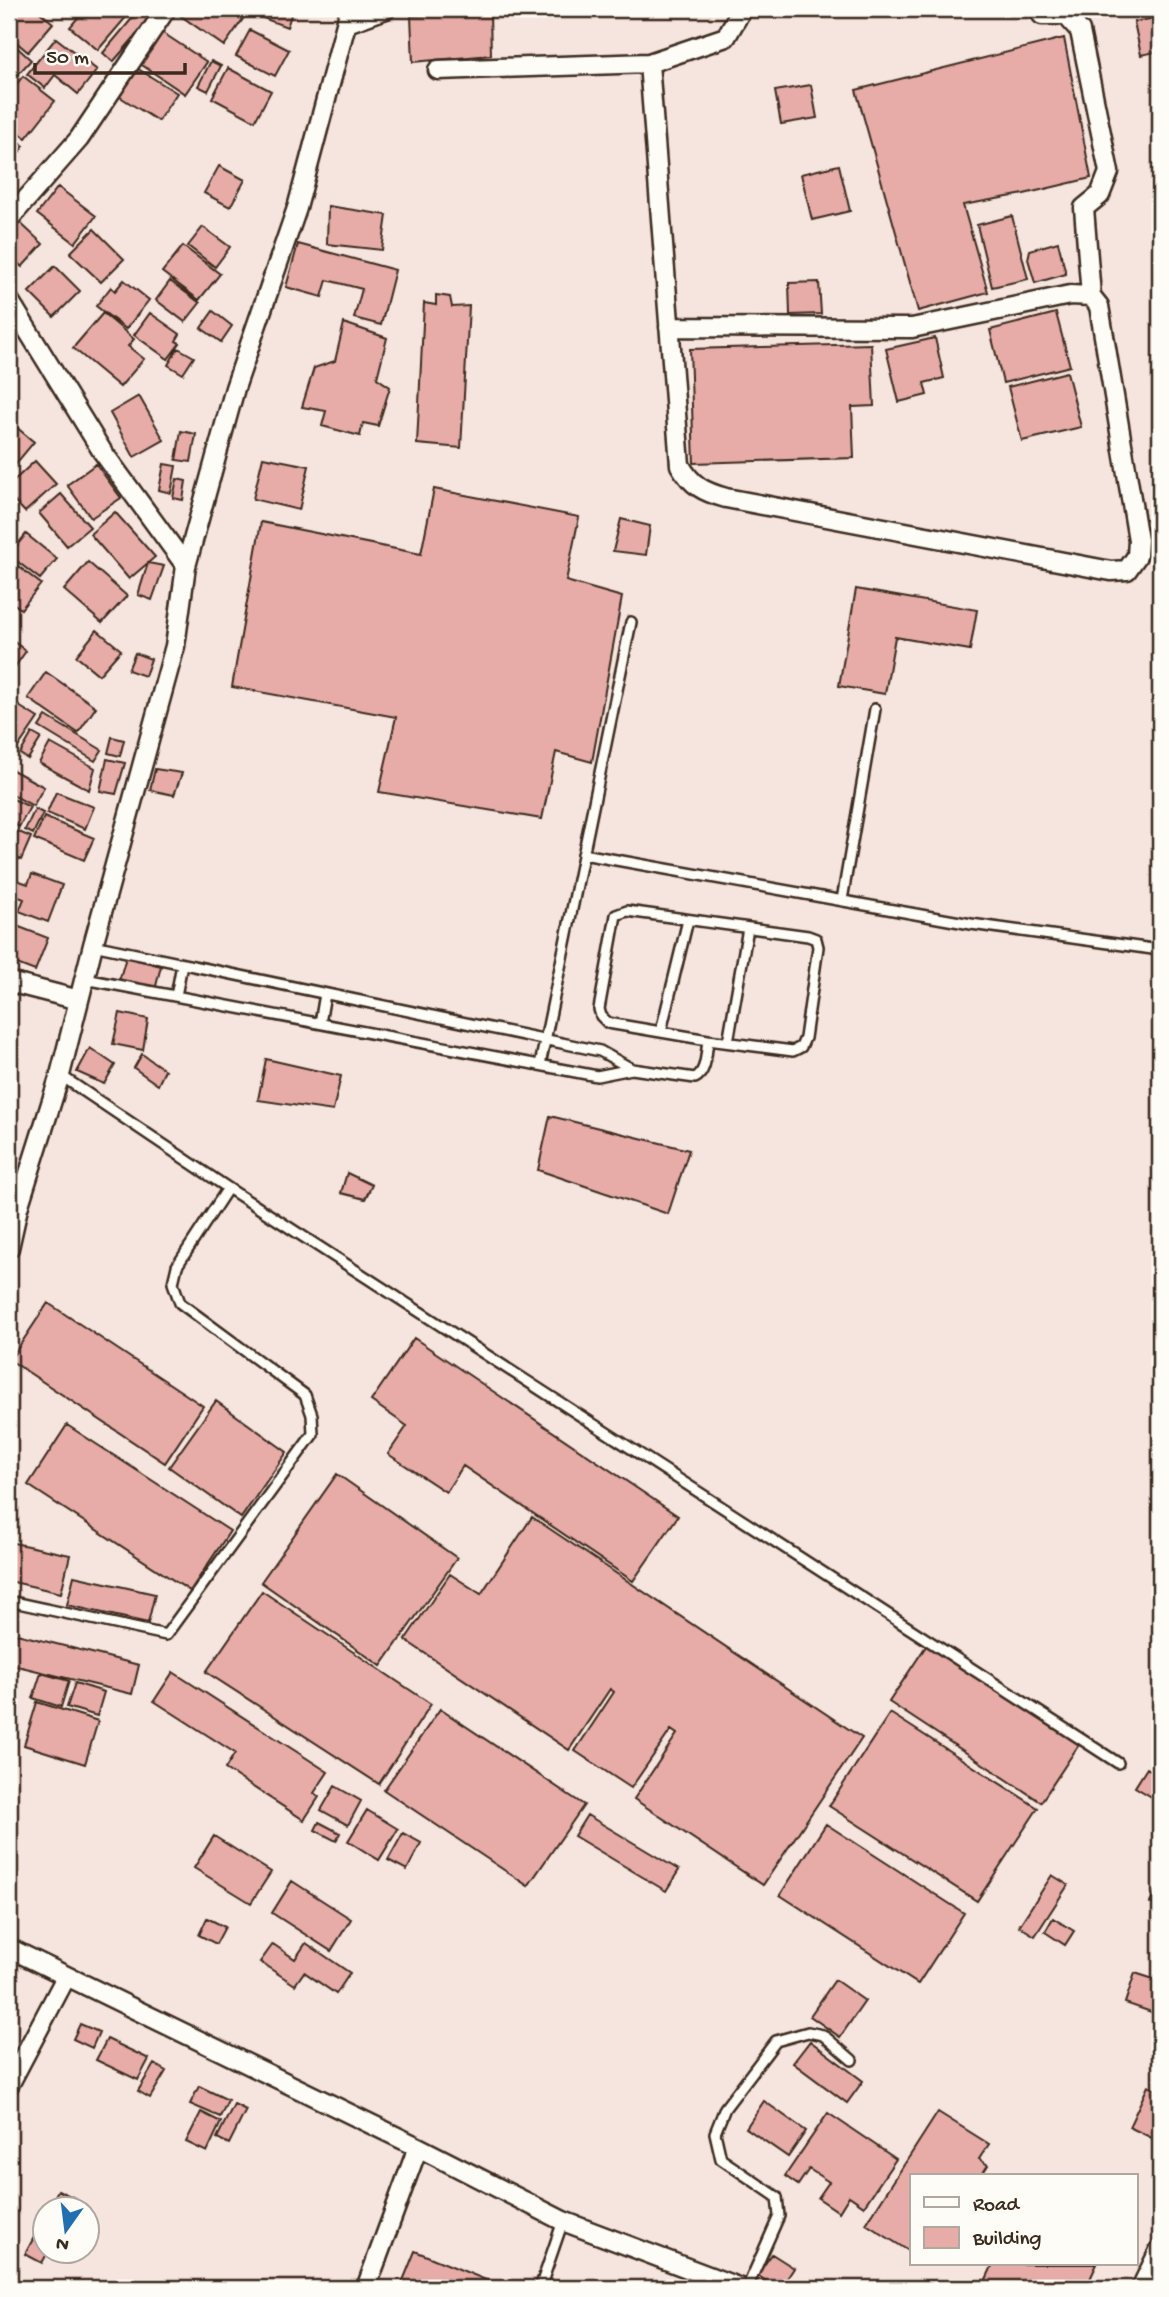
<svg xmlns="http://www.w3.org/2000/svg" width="1169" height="2297" font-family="'Gochi Hand',sans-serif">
	<rect width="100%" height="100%" fill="#f6e4df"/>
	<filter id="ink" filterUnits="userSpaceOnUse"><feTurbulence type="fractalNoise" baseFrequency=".0143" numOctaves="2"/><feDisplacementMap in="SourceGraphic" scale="14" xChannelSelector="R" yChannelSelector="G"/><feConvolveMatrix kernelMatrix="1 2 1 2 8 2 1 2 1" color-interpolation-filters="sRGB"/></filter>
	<g filter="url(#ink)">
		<path fill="#e7aca7" stroke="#3b2a1e" stroke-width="2" d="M13,9h23l17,14 -25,29 -19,-16v-22z
			M85,9h48l-35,41 -28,-23z
			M140,9h19l-46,53 -10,-9z
			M176,9h52l15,10 -19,27 -50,-35z
			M254,9h39l-6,18 -35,-13z
			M1127,9h28l-27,3z
			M490,13l1,42 -78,7 -2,-46z
			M1160,17v34l-19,4 -7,-33z
			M157,29l50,33 -22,32 -49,-33z
			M250,30l39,20 -14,26 -39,-20z
			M56,38l41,32 -19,24 -23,-19 -10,13 -18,-14z
			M1064,38l27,140 -67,16 -61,11 25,87 -70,19 -62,-221z
			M9,40l22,20 -22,24z
			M211,61l10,5 -13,25 -10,-5z
			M135,67l42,26 -19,28 -41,-26z
			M228,68l43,23 -16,30 -43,-23z
			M23,76l32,25 -29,37 -17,-13v-31z
			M811,85l6,33 -36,6 -6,-33z
			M9,134l15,12 -15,20z
			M839,165l11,46 -38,9 -11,-46z
			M219,166l26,14 -15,27 -26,-14z
			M58,187l38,29 -21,27 -38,-29z
			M328,206l59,9 -5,35 -55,-6z
			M1012,216l16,63 -36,8 -15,-62z
			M17,220l26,24 -21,23 -13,-12v-25z
			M203,227l27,20 -15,20 -27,-21z
			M94,229l30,30 -23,23 -31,-29z
			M1058,242l8,32 -31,9 -7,-24 2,-9z
			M298,244l97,26 -14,55 -27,-7 8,-29 -35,-9 -5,17 -36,-10z
			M183,246l37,28 -21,26 -37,-28z
			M55,266l25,25 -26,26 -25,-25z
			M124,280l25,20 -23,29 -30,-23 15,-19 4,4z
			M170,281l30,22 -15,19 -29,-22z
			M819,282l2,32 -31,1 -1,-32z
			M436,295l14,2 2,10 17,-1 -8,142 -44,-4 7,-141 12,2z
			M213,311l19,15 -11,16 -20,-14z
			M103,313l31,26 -6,7 16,13 -24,28 -47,-39z
			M150,313l30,21 -4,7 4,2 -12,16 -34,-24z
			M1056,313l14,53 -67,17 -13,-53z
			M344,323l43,15 -10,40 13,9 -12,39 -15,-3 -3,13 -38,-10 4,-15 -24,-4 12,-39 21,-7z
			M935,338l9,40 -20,5 3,12 -28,7 -13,-53z
			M871,344l3,62 -22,1 2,51 -160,5 -4,-114z
			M178,348l16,9 -11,17 -15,-9z
			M1067,372l14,55 -59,14 -14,-54z
			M139,396l25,44 -30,17 -24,-44z
			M9,421l25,21 -25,30z
			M181,431l15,3 -5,28 -15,-2z
			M263,457l46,9 -10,44 -46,-11z
			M35,461l21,23 -31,28 -16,-17v-10z
			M96,464l25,34 -30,20 -24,-33z
			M164,464l12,2 -5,27 -12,-3z
			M177,479l9,2 -3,19 -10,-2z
			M434,489l145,28 -13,64 56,16 -30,165 -36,-10 -14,67 -163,-27 17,-75 -164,-30 29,-165 160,32z
			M61,494l29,33 -23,19 -28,-33z
			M115,512l40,45 -26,22 -39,-45z
			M621,519l29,7 -4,29 -33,-4z
			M26,534l31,25 -17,20 -31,-24z
			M9,559l32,25 -20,25 -12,-9z
			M88,562l39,34 -25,27 -38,-33z
			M148,563l16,3 -12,34 -14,-5z
			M856,589l121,21 -7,40 -75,-13 -10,57 -46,-8z
			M97,630l24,20 -22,25 -23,-19z
			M9,638l17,13 -17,24z
			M135,653l16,6 -6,17 -17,-6z
			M46,672l50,35 -18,26 -50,-35z
			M11,701l27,17 -26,38 -3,-2v-50z
			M46,716l56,34 -7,11 -56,-34z
			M32,733l9,5 -13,21 -8,-5z
			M112,737l12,3 -4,16 -12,-3z
			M50,743l45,25 -6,22 -50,-27z
			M107,759l18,4 -9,31 -16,-3z
			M9,768l35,19 -11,19 -24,-13z
			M155,769l27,4 -8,22 -24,-5z
			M56,792l38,15 -9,22 -38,-16z
			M9,797l21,10 -11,20 -10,-5z
			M35,809l8,4 -10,21 -8,-4z
			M44,817l50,21 -10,22 -50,-21z
			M9,828l22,9 -10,23 -11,-5 -1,2z
			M32,874l30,11 -14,37 -29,-11 5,-12 -13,-5 6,-14 11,4z
			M9,923l39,15 -13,33 -26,-10z
			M126,957l35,9 -5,20 -4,3 -33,-8z
			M120,1013l28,6 -5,31 -30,-6z
			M90,1048l25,17 -11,19 -27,-12z
			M142,1054l23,16 -7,15 -24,-17z
			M266,1059l75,17 -8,35 -75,-11z
			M550,1116l139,34 -21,64 -130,-44z
			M347,1173l25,12 -7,14 -24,-6z
			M48,1303l155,103 -38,57 -155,-103z
			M414,1338l264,178 -45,65 -170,-115 -17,26 -58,-38 19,-28 -36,-25z
			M216,1401l71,51 -46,66 -72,-51z
			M67,1425l163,106 -40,60 -162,-106z
			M337,1474l120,84 -76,108 -120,-84z
			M532,1517l330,221 -99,147 -129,-86 43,-65 -6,-4 -40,58 -56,-37 39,-59 -4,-3 -41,61 -164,-110 45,-66 31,20z
			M9,1542l61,13 -9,38 -52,-12z
			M74,1576l81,18 -7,29 -81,-18z
			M262,1591l169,113 -52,80 -173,-112z
			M9,1632l130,33 -7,29 -123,-30z
			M928,1643l152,100 -39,59 -152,-100z
			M173,1672l155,100 -14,21 5,4 -15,23 -79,-51 10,-16 -81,-52z
			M41,1673l28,8 -8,26 -28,-9z
			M75,1683l29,9 -7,24 -30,-9z
			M37,1702l61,19 -13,43 -61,-19z
			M440,1709l144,96 -56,81 -144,-96z
			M890,1713l148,95 -61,93 -148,-95z
			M1147,1768l13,8v26l-25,-15z
			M335,1786l26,15 -13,24 -27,-15z
			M367,1810l31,19 -19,31 -31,-19z
			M587,1815l92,55 -13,21 -92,-55z
			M319,1822l21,11 -4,8 -21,-11z
			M826,1824l138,89 -46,71 -138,-89z
			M403,1833l18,10 -14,27 -19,-10z
			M214,1836l57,36 -20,31 -57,-35z
			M1052,1875l16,10 -33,51 -16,-10z
			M292,1881l59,38 -20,32 -59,-38z
			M1160,1883v25l-10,-5z
			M207,1918l18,9 -9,17 -17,-9z
			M1053,1918l21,13 -9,14 -20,-13z
			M306,1943l44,30 -14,21 -32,-22 -9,13 -35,-23 13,-18 22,15z
			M1135,1973l25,8v34l-35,-12z
			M835,1980l30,21 -25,36 -30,-21z
			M80,2024l19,8 -7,16 -19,-9z
			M107,2039l42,20 -11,21 -42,-20z
			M810,2041l53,40 -16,22 -54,-40z
			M154,2064l12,7 -16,27 -12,-7z
			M199,2086l29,14 -8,17 -30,-13z
			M1148,2086l12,6v50l-31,-15z
			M764,2101l42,30 -18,26 -42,-29z
			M234,2104l12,6 -17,34 -12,-6z
			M201,2112l20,10 -14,30 -21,-10z
			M938,2112l51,32 -10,15 9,6 -7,11h-69v77l-46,-29z
			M828,2113l68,46 -32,47 -15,-10 -10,16 -21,-14 11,-16 -20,-13 -11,16 -13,-9z
			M58,2190l18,9 -6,11h-22z
			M46,2215v37h2l-6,11 -17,-9z
			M415,2251l76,31 -2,6h-89z
			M772,2254l22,14 -13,20h-4l-20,-13z
			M993,2264h104l-11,24h-104z"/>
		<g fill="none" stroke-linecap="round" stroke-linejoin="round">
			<g stroke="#3b2a1e" stroke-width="14">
				<path id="lane" d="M583,854l388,70 189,26
					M842,900l33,-191
					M93,945l507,106 32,18
					M85,979l512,97 35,-7 63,9c12,-6 11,-26 13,-38l85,11 8,-4 4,-9 13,-91 -2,-8 -8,-3 -181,-25 -11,4 -17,94 2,7 7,7 100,17
					M176,996l6,-32
					M320,1023l5,-29
					M661,1031l27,-111
					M728,1042l20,-114
					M540,1065l91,-443
					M60,1075l168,113 890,575
					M9,1601l157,34 147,-201 -1,-19 -7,-20 -125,-92 -7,-20 4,-17 51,-78
					M540,2288l23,-67
					M747,2288l32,-72 -2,-19 -56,-38 -6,-26 10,-25 51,-67 32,-9 15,3 29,25"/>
			</g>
			<g stroke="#3b2a1e" stroke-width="23">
				<path id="street" d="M1040,9l2,6h24l14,16 29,141 -9,23 -16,13 7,88
					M347,23l39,-14
					M649,63l31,402c12,21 24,27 46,33l385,73 16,-1 10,-14 1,-16 -39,-234 -8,-10 -21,-1 -158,33 -243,-1
					M438,70l211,-7 77,-26 16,-28
					M9,219l70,-80 87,-130
					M9,300l93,151 84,115
					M9,982l70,18
					M9,1248l9,-40 42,-133 33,-130 82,-299 11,-80 49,-178 62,-180 53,-199
					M9,1948l409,199 145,74 177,67
					M9,2085l57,-108
					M366,2288l52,-141
					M1141,2288l19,-39"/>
			</g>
			<use href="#lane" stroke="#fdfcf7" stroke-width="9"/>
			<use href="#street" stroke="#fdfcf7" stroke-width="18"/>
		</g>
	</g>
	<rect width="1169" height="2297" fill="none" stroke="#fdfcf7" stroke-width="35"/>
	<rect x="18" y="18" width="1134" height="2262" fill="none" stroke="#3b2a1e" stroke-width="2.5" filter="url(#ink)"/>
	<rect x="910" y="2174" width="228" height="91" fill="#fdfcf7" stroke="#afa8a0" stroke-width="2"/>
	<rect x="924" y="2197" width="35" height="10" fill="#fdfcf7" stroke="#afa8a0" stroke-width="2"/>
	<text x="973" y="2210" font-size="21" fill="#3b2a1e">Road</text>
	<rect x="924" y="2227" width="35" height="21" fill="#e7aca7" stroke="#afa8a0" stroke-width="2"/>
	<text x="973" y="2244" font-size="21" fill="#3b2a1e">Building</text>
	<g transform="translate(66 2230) rotate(194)"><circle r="33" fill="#fdfcf7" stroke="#afa8a0" stroke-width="2"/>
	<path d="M0-5L12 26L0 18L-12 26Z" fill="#1f6fb2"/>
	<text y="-10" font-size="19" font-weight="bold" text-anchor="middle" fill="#3b2a1e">N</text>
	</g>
	<path d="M35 63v10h150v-10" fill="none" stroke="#3b2a1e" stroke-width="3.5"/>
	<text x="46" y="63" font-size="21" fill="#3b2a1e" stroke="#fdfcf7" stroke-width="5" paint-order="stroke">50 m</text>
</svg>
